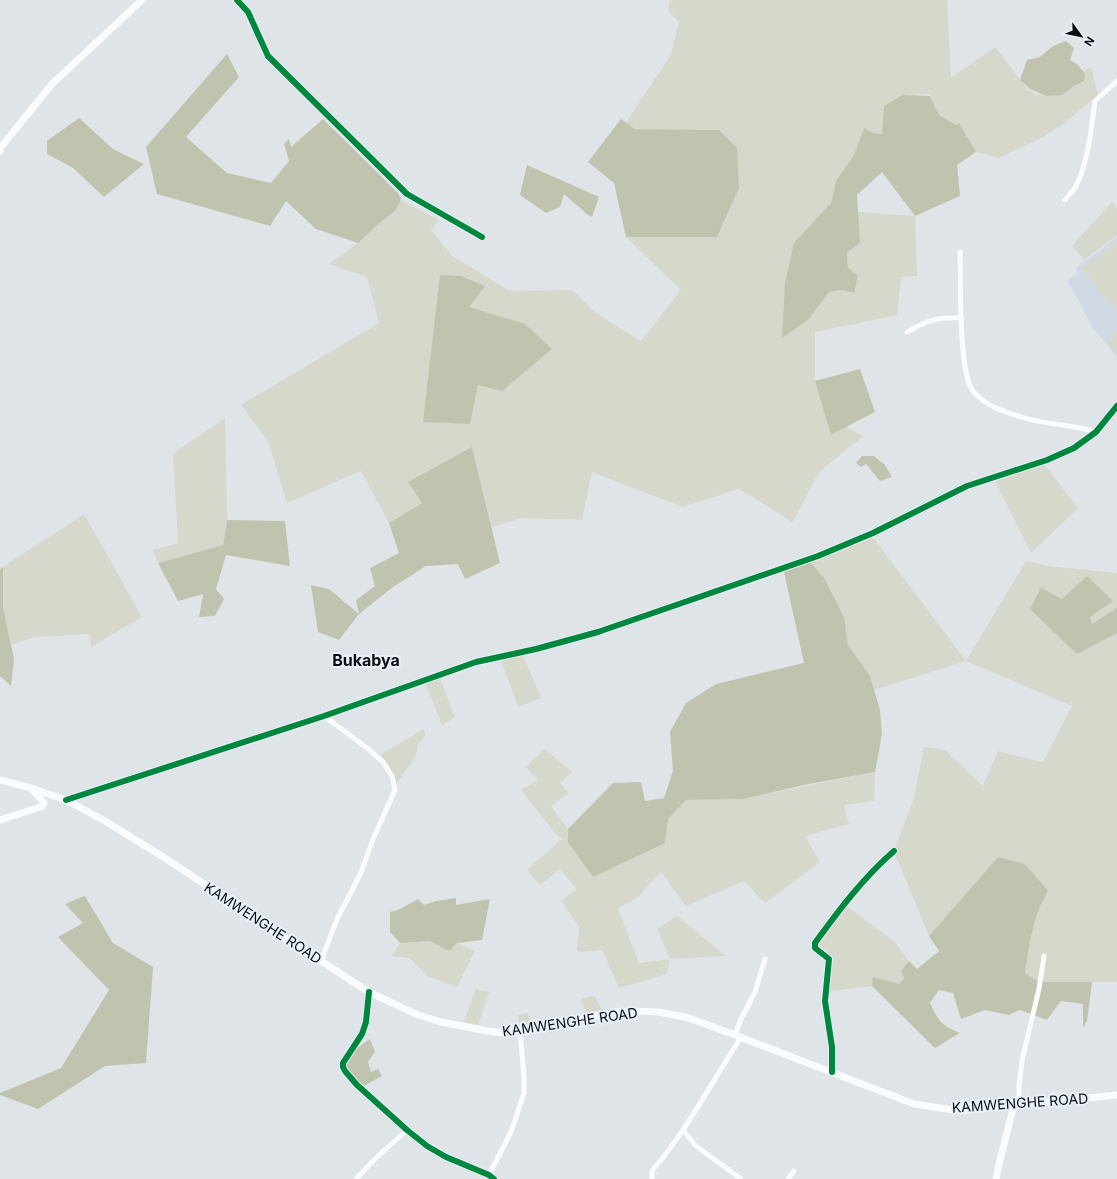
<svg xmlns="http://www.w3.org/2000/svg" width="1117" height="1179" font-family="Inter,sans-serif">
	<rect width="100%" height="100%" fill="#dfe4e9"/>
	<path fill="#d0d9e4" d="M1117,237v120l-26,-32 -11,-23 -13,-20 11,-9 -3,-4z"/>
	<path fill="#d5d8cb" d="M670,0h277l4,78 44,-31 33,43 10,5 53,-28 7,28 -37,31 -20,12 -42,20 -23,-6 -17,-29 -3,2 -17,-10 -9,-21 -27,1 -21,39 -9,-1 -9,-5 -10,27 -18,26 -5,22 -37,41 -12,93 27,-18 20,-27 14,-2 10,3 -5,-25 -1,-15 13,-10 -2,-31 57,4 2,60 -16,1 -4,38 -82,17v49l16,54 15,-8 17,9 -44,36 -26,50 -54,-33 -56,18 -91,-35 -10,48 -60,-2 -30,9 -20,-80 -63,36 13,20 -33,20 -28,-52 -74,32 -19,-62 -27,-36 138,-82 -12,-46 -38,-13 29,-21 18,-17 20,-16 5,-10 38,20 -8,10 21,26 58,35 62,-1 22,22 47,29 40,-51 -55,-53h91l2,-107 -84,-1 -9,-7 45,-67 8,-33 -11,-12z
		M1112,202l5,6v27l-33,25 -12,-14z
		M1117,242v69l-18,-19 -1,-5 -16,-19z
		M1117,330v25l-10,-12z
		M225,418l2,102 -4,25 -65,18 -5,-13 25,-7 -5,-89z
		M1042,462l36,46 -47,45 -37,-74z
		M84,514l58,103 -51,30 -1,-13 -56,3 -23,8 -8,-38v-40z
		M869,532l97,129 60,-100 21,5 70,7v409h-78l-14,-9c4,-28 8,-57 23,-82l-50,-34 -69,79 -35,-85 20,-53 10,-51 21,3 38,36 15,-35 45,11 29,-56 -106,-45 -92,29 -4,-14 -22,-31 -5,-28 -33,-55z
		M523,655l18,43 -23,9 -17,-47z
		M439,676l16,41 -13,8 -17,-43z
		M424,729l1,7 -7,9 -3,13 -20,27c-1,-12 -7,-21 -15,-30z
		M545,749l27,23 -12,11 9,10 -18,13 17,23v13l96,1 4,-24 18,-19 57,-1 132,-27 -1,29 -30,4 5,19 -44,12 15,26 -55,41 -21,-22 -58,25 -25,-34 -24,26 -19,10 22,58v-3l30,-4 -13,-30 20,-13 49,40 -56,3 -3,15 -48,14 -17,-38 -23,2 -2,-3 2,-22 -18,-26 16,-12 -17,-20 -20,16 -13,-15 35,-31 -6,-5 -35,-44 17,-10 -12,-13z
		M845,905l50,37 14,19 -7,9 2,8 -5,7 -25,-8 -2,9 -31,4 -17,1 6,-37 -10,-5 -4,-3v-3z
		M430,941l19,10 8,-8 18,8 -18,36 -28,-10 -20,-19 -18,-2 9,-13z
		M476,989l13,3 -11,33 -14,-3z
		M595,996l7,14 -16,3 -5,-14z
		M528,1013l3,13 -11,2 -2,-13z"/>
	<path fill="#c0c4af" d="M1066,41l8,7 -4,12 8,5 7,9 -1,7 -10,5 -12,9 -15,1 -17,-7 -10,-9 7,-20 13,-3 13,-11z
		M227,54l12,23 -53,60 41,36 44,10 18,-22 -5,-17 5,-5 2,8 32,-28 75,74 3,7 -5,10 -20,16 -18,17 -42,-14 -30,-28 -16,25 -113,-32 -11,-47z
		M903,95l27,1 9,19 17,10 3,-2 17,29 -19,13 3,31 -45,20 -33,-44 -25,23 3,48 -13,10 1,15 10,7 -4,18 -11,-3 -14,2 -20,27 -27,19 3,-55 9,-40 37,-40 5,-22 18,-26 10,-27 9,5 9,1 2,-28z
		M79,118l34,31 31,15 -40,33 -31,-29 -26,-14v-13z
		M621,119l14,10 84,1 18,18 2,40 -22,49h-91l-12,-54 -26,-21z
		M527,165l72,32 -7,20 -5,-3 -23,-20 -4,13 -14,6 -26,-18z
		M440,275l21,1 24,10 -16,21 56,17 27,25 -50,42 -24,-6 -8,39 -47,-2z
		M860,369l15,43 -44,23 -16,-54z
		M472,447l28,116 -35,16 -7,-15 -32,2 -33,21 -34,27 -20,26 -21,-8 -7,-47 18,4 30,25 -3,-14 19,-14 -5,-18 29,-15 -10,-30 33,-20 -14,-21z
		M862,456h12l11,9 7,12 -12,4 -14,-17 -5,3 -5,-4z
		M227,520l58,1 5,45 -64,-11 -10,34 8,10 -9,17 -16,1 4,-23 -25,7 -20,-38 65,-18z
		M810,562l14,16 20,39 4,28 22,31 10,34 2,24 -7,38 -71,13 -61,14 -57,1 -18,19 -3,24 -72,34 -25,-35v-13l45,-46 28,-1 4,19 19,-3 9,-27 -3,-39 16,-29 30,-19 88,-21 -20,-91z
		M3,567v40l11,52 -3,27 -11,-10v-107z
		M1087,576l26,25 -23,16 2,7 25,-16v25l-40,21 -47,-45 11,-21 21,11z
		M998,857l27,7 23,27c-15,25 -19,54 -23,82l15,9h52l-5,39 -4,7v-24l-22,-3 -14,19 -27,-10 -11,5 -24,-5 -24,9 -8,-26 -14,-3 -9,13c9,18 10,22 30,30l-25,15 -63,-62 1,-9 26,7 5,-6 -3,-7 8,-10 8,8 22,-18 -10,-15z
		M85,896l28,47 40,24 -7,96 -41,3 -67,43 -38,-14v-2l61,-25 48,-78 -51,-53 25,-14 -18,-19z
		M456,898v7l34,-6 -8,41 -25,3 -8,8 -19,-10 -30,2 -10,-11v-20l8,-2 20,-11 6,6 12,-4z
		M370,1039l5,13 -7,10 3,10 7,-3 4,7 -20,11 -17,-15 5,-19z"/>
	<g fill="none" stroke-linecap="round" stroke-linejoin="round">
		<path stroke="#fafbfc" stroke-width="5" d="M237,0l11,12 20,44 139,138 75,43
			M1065,200c3,-4 8,-9 11,-14 13,-26 15,-57 19,-85l22,-20
			M960,252c1,28 -2,119 13,139 11,14 31,21 48,26 24,8 50,7 75,15
			M907,332c21,-12 30,-15 55,-14
			M321,961l16,-42 23,-44 14,-38 21,-47 -3,-14 -9,-14 -16,-14 -43,-32
			M369,992l-3,30 -4,12 -19,29v4l2,4 12,14 50,45 20,16 19,11 43,18 5,4
			M735,1035l6,-16 14,-27 10,-33
			M832,1072v-25l-7,-46 4,-42 -14,-11v-5c24,-33 48,-65 79,-92
			M1019,1105v-21l4,-28 16,-67 5,-33
			M683,1130l13,16 45,33
			M489,1175l22,-43 13,-39v-16l-4,-46
			M356,1179l20,-21 31,-28
			M652,1179v-8c35,-41 60,-89 89,-134
			M788,1179l6,-8"/>
		<path stroke="#fafbfc" stroke-width="7" d="M0,151l1,-4 51,-63 90,-84
			M0,780l31,8 35,12 39,21 63,39 108,72 93,60 49,23 23,7 47,9 15,2 37,-5 75,-16 18,-1 26,1 30,6 46,17 179,69 39,6h14l150,-15
			M66,800l258,-84 152,-54 60,-13 62,-17 220,-76 55,-23 94,-47 80,-26 27,-12 22,-16 21,-26
			M0,820l43,-14 1,-3 -12,-14
			M996,1179l3,-15 15,-59"/>
		<g stroke="#e8f0fa" stroke-width="8">
			<path id="cycleway" d="M237,0l11,12 20,44 139,138 75,43
				M66,800l258,-84 152,-54 60,-13 62,-17 220,-76 55,-23 94,-47 80,-26 27,-12 22,-16 21,-26
				M369,992l-3,30 -4,12 -19,29v4l2,4 12,14 50,45 20,16 19,11 43,18 5,4
				M832,1072v-25l-7,-46 4,-42 -14,-11v-5c24,-33 48,-65 79,-92"/>
		</g>
		<use href="#cycleway" stroke="#00873e" stroke-width="6"/>
	</g>
	<g text-anchor="middle" stroke-width="4" stroke-linejoin="round" paint-order="stroke">
		<g font-size="14" fill="#0b0d10" stroke="#e8f0fa">
			<text transform="translate(263 923) rotate(33)" y="5">KAMWENGHE ROAD</text>
			<text transform="translate(570 1022) rotate(-8)" y="5">KAMWENGHE ROAD</text>
			<text transform="translate(1020 1103) rotate(-4)" y="5">KAMWENGHE ROAD</text>
		</g>
		<g font-size="16" font-weight="bold" fill="#0b0d10" stroke="#e8f0fa">
			<text x="366" y="666">Bukabya</text>
		</g>
	</g>
	<g transform="translate(1081 36) rotate(123)" stroke="#e8f0fa" stroke-width="3" paint-order="stroke">
	<path d="M0-3L7 15L0 10L-7 15Z" fill="#0b0d10"/>
	<text y="-6" font-size="11" font-weight="bold" text-anchor="middle" fill="#0b0d10">N</text>
	</g>
</svg>
